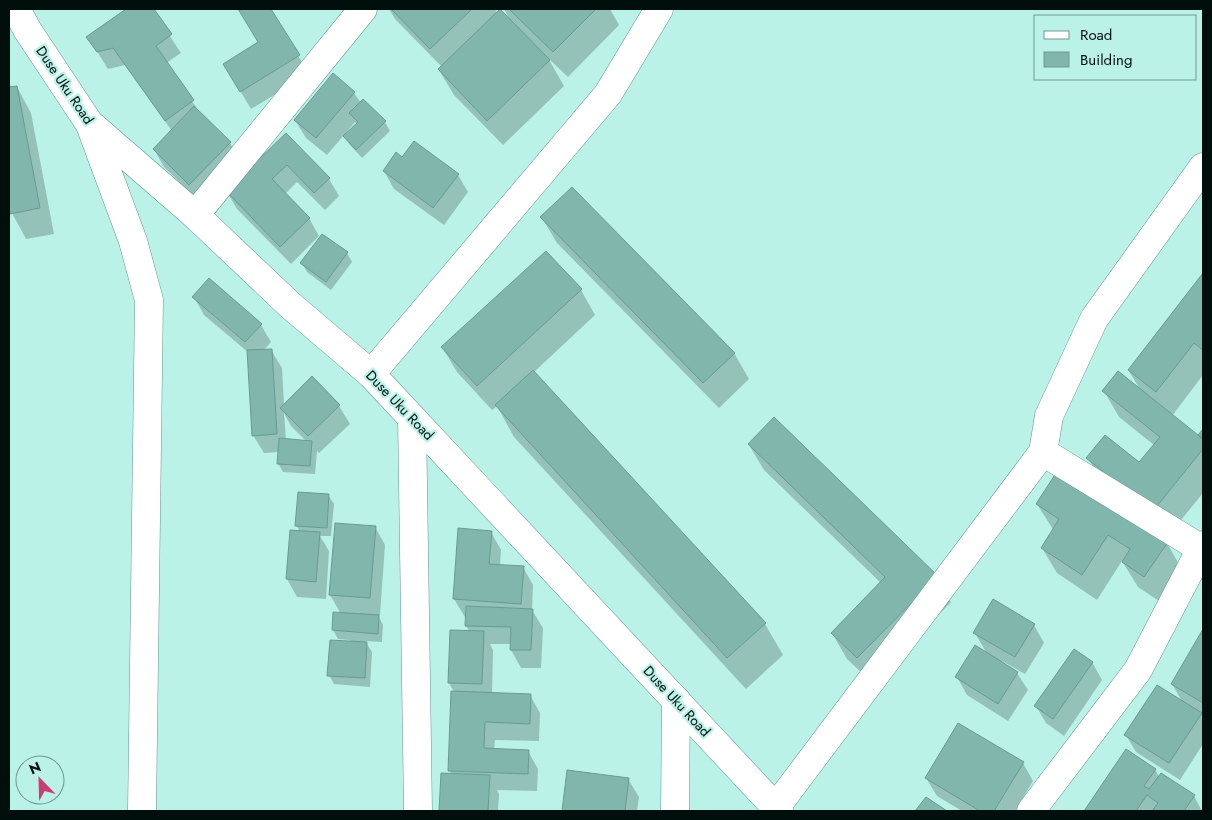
<svg xmlns="http://www.w3.org/2000/svg" width="1212" height="820" font-family="Jost,sans-serif">
	<rect width="100%" height="100%" fill="#baf2e7"/>
	<path fill="#0003" fill-rule="evenodd" d="M129,9h23l29,44 -15,10 34,50 30,30 10,17 -40,42 -36,-35 -10,-18 18,-18 -47,-66 -17,4 -20,-32z
		M239,9h31l39,65 -58,35 -16,-27 25,-39z
		M389,9h106l2,5 13,6 -6,-11h106l9,16 -51,52 -20,-19 16,28 -61,59 -49,-50 -15,-25 3,-3 -47,-48z
		M9,80l2,8 6,-1 14,26 23,121 -28,5 -14,-26 -3,-15z
		M354,93l7,10 24,19 5,9 -28,27 -12,-13 -5,-8 13,-12 -3,-3 -28,33 -21,-17 -11,-18z
		M286,134l43,45 10,17 -14,14 -28,-28 -12,12 24,24 10,18 -28,28 -54,-55 -10,-17z
		M403,159l55,16 10,17 -24,33 -50,-36 -10,-18z
		M542,218l192,135 15,26 -30,29 -162,-165z
		M347,253l5,9 -21,28 -24,-18 -5,-9z
		M1203,275v100l-31,41 27,21 4,-6v62l-35,43 -65,-52 -15,-26 51,6 15,-19 -35,-28 -15,-26h37l-12,-20z
		M581,290l14,25 -62,58 232,251 18,31 -37,34 -232,-252 -17,-31 -5,4 -35,-38 -15,-25z
		M194,297l67,28 10,17 -7,8h7l11,18 2,38 28,-28 27,28 11,18 -31,29 -2,-2 -2,23 -32,-2 -5,-9 1,-11 -15,1 -11,-18 -4,-82 -45,-38zM284,413l7,13 16,16 -21,-2z
		M749,445l188,131 14,26 -78,81 -26,-24 -15,-26 49,-50 -117,-113z
		M328,495l6,9 -3,32h-11l9,15 -3,48 -29,-2 -10,-18 13,-47 -3,-6z
		M1037,504l130,39 14,25 -22,33 -21,-14 -16,-26 -25,39 -40,-27 -15,-25 12,-17z
		M375,527l10,18 -5,70h-2l5,10 -1,17 -17,-1 7,11 -2,35 -36,-3 -5,-9 21,-35 -12,-1 -5,-9 8,-16 -11,-19z
		M491,532l10,18 -1,16 23,1 10,18 -1,25 11,18 -2,40h-20l-10,-18v-6h-21l3,6 -1,44 38,1 10,18 -1,28 -44,-1 -1,10 34,1 10,18 -1,22 -40,-1 2,4 -1,17h-57l1,-37 10,1 -2,-4 5,-78 -6,-10 21,-51 -4,-6 1,-9h-2l-11,-18z
		M1034,625l10,18 -19,31 -23,-13 -1,2 16,10 11,17 -20,31 -41,-26 -10,-18 30,-23 -12,-21z
		M1203,631v113l-23,36 -44,-28 -10,-17 57,-32 -11,-19z
		M1092,662l10,18 -38,56 -18,-13 -10,-17z
		M1127,751l28,18 4,8 35,19 8,15h-117z
		M1023,763l10,18 -18,30h-53l-25,-15 -11,-18z
		M568,771l60,8 11,18 -2,14h-74z"/>
	<path fill="#81b6ac" stroke="#689c93" d="M126,9h28l18,25 -16,12 38,54 -29,21 -52,-73 -16,4 -11,-15z
		M238,9h33l29,46 -60,37 -17,-28 35,-22z
		M391,9h81l-42,40z
		M500,9l50,51 -63,61 -49,-52z
		M509,9h87l-43,43z
		M333,73l22,19 -39,46 -22,-18z
		M17,86l23,122 -30,6 -1,-9v-118z
		M363,99l23,22 -30,29 -13,-14 15,-14 -9,-9z
		M194,106l37,36 -42,43 -36,-36z
		M286,133l44,45 -16,15 -27,-28 -15,14 38,39 -30,29 -54,-56z
		M414,141l45,33 -26,34 -50,-37 13,-19 6,5z
		M572,187l163,166 -32,30 -163,-166z
		M322,234l26,18 -22,30 -26,-19z
		M546,251l36,38 -105,97 -36,-39z
		M1203,273v77l-9,-7 -38,49 -28,-22z
		M209,278l53,46 -17,18 -53,-45z
		M272,349l5,85 -25,2 -5,-86z
		M533,370l233,253 -39,35 -232,-253z
		M1118,371l85,68v10l-50,62 -67,-53 19,-23 34,27 21,-25 -58,-46z
		M312,376l28,29 -32,31 -28,-28z
		M774,417l164,159 -81,82 -26,-25 54,-56 -137,-133z
		M1203,429v10l-5,-4z
		M279,438l33,3 -2,25 -33,-2z
		M1058,470l110,72 -24,35 -22,-15 8,-13 -22,-14 -26,40 -41,-27 18,-29 -23,-15z
		M298,492l31,2 -2,34 -32,-2z
		M335,523l41,3 -6,72 -41,-3z
		M458,528l34,3 -3,33 35,2 -3,38 -68,-5z
		M290,530l30,2 -4,50 -30,-3z
		M993,599l42,25 -20,33 -42,-24z
		M466,606l67,3 -2,41h-21l1,-23 -46,-1z
		M333,612l46,3 -1,19 -46,-4z
		M1203,629v74l-32,-19z
		M450,630l34,1 -2,53 -34,-1z
		M330,640l37,2 -2,36 -38,-2z
		M975,645l43,27 -20,32 -43,-27z
		M1074,649l19,13 -40,57 -19,-13z
		M1157,685l45,28 -33,50 -45,-28z
		M451,691l80,3 -1,30 -45,-2 -1,26 45,2 -1,24 -80,-3z
		M958,723l66,39 -30,49h-14l-55,-33z
		M1126,749l30,20 -12,17 5,3 12,-16 34,22 -11,16h-32l6,-8 -11,-8 -11,16h-52z
		M567,770l62,8 -4,33h-63z
		M441,773l49,2 -2,36h-49z
		M926,797l21,14h-32z"/>
	<g fill="none" stroke-linecap="round" stroke-linejoin="round">
		<g stroke="#62978d" stroke-width="29">
			<path id="street" d="M195,215l168,-206
				M371,374l237,-280 51,-85
				M412,418l6,393
				M1043,452l157,96
				M776,807l267,-355 6,-36 45,-97 109,-152
				M675,811l1,-111
				M1031,811l107,-141 65,-125"/>
		</g>
		<g stroke="#62978d" stroke-width="29">
			<path id="secondary" d="M16,9l12,22 61,92 106,92 95,90 81,69 408,437
				M90,125l43,116 16,59 -7,511"/>
		</g>
		<use href="#street" stroke="#fff" stroke-width="28"/>
		<use href="#secondary" stroke="#fff" stroke-width="28"/>
	</g>
	<g text-anchor="middle" stroke-width="4.5" stroke-linejoin="round" paint-order="stroke">
		<g font-size="14" fill="#000f0c" stroke="#baf2e7">
			<text transform="translate(65 85) rotate(56)" y="5">Duse Uku Road</text>
			<text transform="translate(400 405) rotate(46)" y="5">Duse Uku Road</text>
			<text transform="translate(677 701) rotate(47)" y="5">Duse Uku Road</text>
		</g>
	</g>
	<rect width="1212" height="820" fill="none" stroke="#000f0c" stroke-width="20"/>
	<rect x="1034" y="15" width="162" height="65" fill="#baf2e7" stroke="#70978f"/>
	<rect x="1044" y="31" width="25" height="8" fill="#ffffff" stroke="#70978f"/>
	<text x="1080" y="40" font-size="15" fill="#000f0c">Road</text>
	<rect x="1044" y="52" width="25" height="15" fill="#81b6ac" stroke="#70978f"/>
	<text x="1080" y="65" font-size="15" fill="#000f0c">Building</text>
	<g transform="translate(40 780) rotate(337)"><circle r="24" fill="#baf2e7" stroke="#70978f"/>
	<path d="M0-4L9 19L0 12L-9 19Z" fill="#c93e72"/>
	<text y="-8" font-size="14" font-weight="bold" text-anchor="middle" fill="#000f0c">N</text>
	</g>
</svg>
